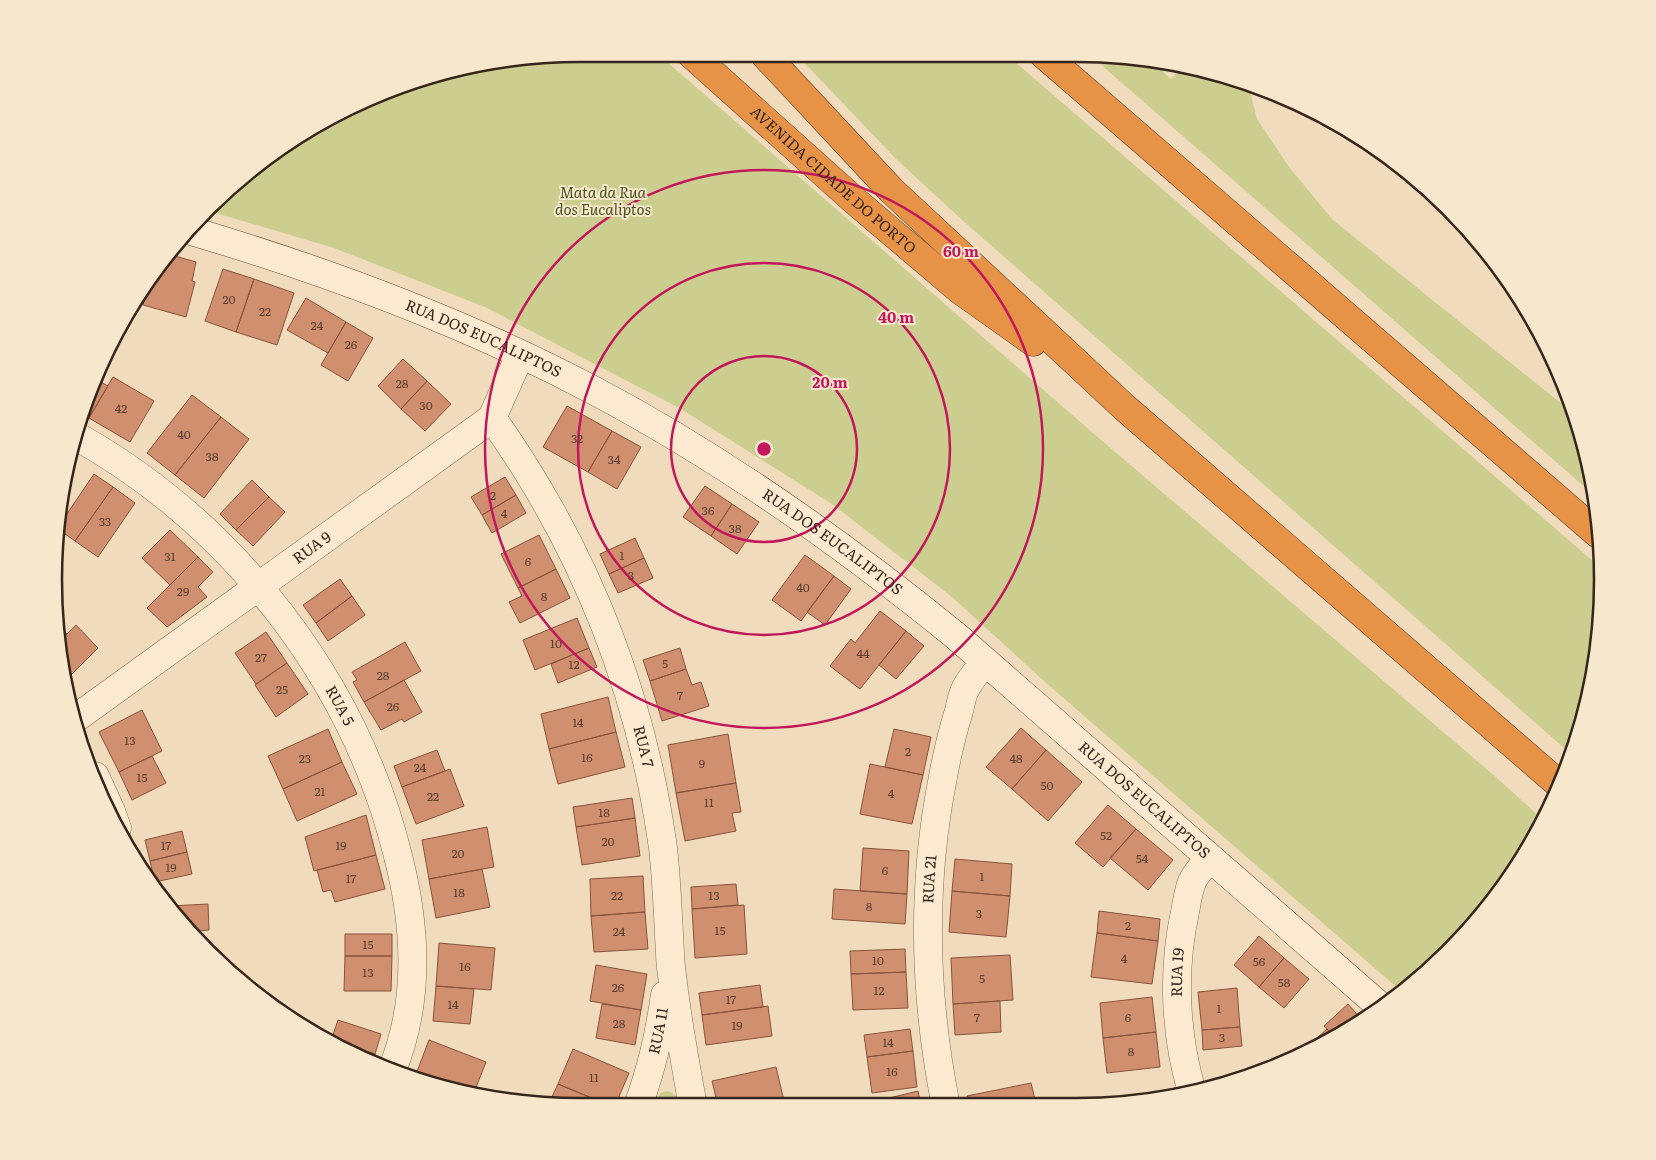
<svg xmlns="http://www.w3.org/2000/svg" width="1656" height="1160" font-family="Literata,serif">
	<rect width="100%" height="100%" fill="#f0dcbc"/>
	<path fill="#ccce90" d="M580,54h78l435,379 403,344 46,42 -29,54 -65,79 -47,39 -356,-309 -93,-85 -120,-93 -151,-95 -196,-102 -151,-59 -125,-37 79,-69 90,-48 66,-22z
		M796,54h210l595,514 1,12 -10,103 -21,71 -610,-535 -65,-60z
		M1090,55l61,6 20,18 12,-14 65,18 9,36 32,48 44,53 240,193 19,65 2,17z
		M666,1091c10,2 11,6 13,15h-26l7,-13z"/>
	<path fill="#d09070" stroke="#89523a" d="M168,254l28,8 -4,19 3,1 -9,35 -43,-12 8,-29z
		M223,269l31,10 -18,53 -31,-11z
		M151,276l-6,22 -7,-1 4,-9z
		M254,279l40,14 -17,52 -41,-13z
		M306,298l40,24 -18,31 -41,-23z
		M346,322l27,16 -25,43 -27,-16z
		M403,359l24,22 -26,28 -23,-23z
		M113,377l41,24 -24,41 -41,-24z
		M94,378l14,8 -19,32 -5,-3z
		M427,381l24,23 -26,27 -24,-22z
		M192,395l29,22 -46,58 -28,-22z
		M567,406l45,25 -24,41 -45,-25z
		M221,417l28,22 -45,59 -29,-23z
		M612,431l29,16 -24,42 -29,-17z
		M94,474l19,13 -38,54 -17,-12v-2z
		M505,477l11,18 -34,20 -11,-18z
		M252,480l17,17 -33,33 -16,-16z
		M705,486l27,18 -21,32 -28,-19z
		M113,487l22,16 -37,54 -23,-16z
		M516,495l10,18 -34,20 -10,-18z
		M269,497l16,15 -32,34 -17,-16z
		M732,504l27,18 -22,32 -26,-18z
		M170,530l28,27 -28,28 -28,-27z
		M539,535l17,34 -38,19 -17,-34z
		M635,538l9,20 -35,16 -9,-20z
		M805,555l29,21 -33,45 -29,-21z
		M198,557l15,15 -15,15 9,10 -40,30 -20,-19z
		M644,558l9,20 -35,15 -9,-19z
		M556,569l14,29 -50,25 -11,-21 13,-6 -4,-8z
		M834,576l17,13 -26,36 -18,-13z
		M340,579l12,17 -36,27 -13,-18z
		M352,596l13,19 -37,26 -12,-18z
		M880,611l26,20 -46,58 -30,-23 21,-27 4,4z
		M577,618l12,30 -54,22 -12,-30z
		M56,623l11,11 -8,8z
		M76,625l22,23 -34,34 -5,-40z
		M906,631l18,15 -28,33 -17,-14z
		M266,632l21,31 -31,21 -21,-31z
		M405,642l16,29 -57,31 -11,-20 4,-2 -5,-8z
		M589,648l8,19 -39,16 -7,-19z
		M680,648l6,21 -36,12 -7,-21z
		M287,663l21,31 -32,23 -21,-32z
		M686,669l6,16 9,-3 8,24 -47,15 -12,-40z
		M404,680l18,32 -18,10 -2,-3 -21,11 -17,-28z
		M608,697l8,35 -67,17 -8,-35z
		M142,710l20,41 -43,21 -20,-40z
		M1021,728l25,22 -34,39 -26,-22z
		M328,729l14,33 -59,27 -15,-33z
		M894,729l37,8 -8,38 -38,-8z
		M616,732l9,35 -67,17 -9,-35z
		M728,734l8,49 -60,10 -8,-48z
		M437,750l8,21 -43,16 -8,-21z
		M1046,750l36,32 -34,39 -36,-32z
		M152,756l14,27 -34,17 -13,-28z
		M342,762l15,32 -60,27 -14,-32z
		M870,764l53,11 -11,49 -52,-10z
		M450,769l14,37 -48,18 -14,-37z
		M736,783l5,29 -9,1 4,18 -51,10 -9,-48z
		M632,798l3,20 -59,9 -3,-20z
		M1108,805l28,24 -33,38 -28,-24z
		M366,815l10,40 -62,16 -9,-34z
		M635,818l5,38 -58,9 -6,-38z
		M487,827l7,40 -65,12 -7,-39z
		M1136,829l37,31 -25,30 -38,-32z
		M182,831l5,21 -37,9 -5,-21z
		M863,848l46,3 -2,43 -47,-3z
		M187,852l5,22 -37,8 -5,-21z
		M376,855l9,34 -50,13 -4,-12 -8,2 -6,-22z
		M955,859l57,5 -2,32 -58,-5z
		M482,869l8,38 -54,11 -7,-39z
		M643,876l2,36 -54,4 -1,-37z
		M736,884l2,21 -46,4 -1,-22z
		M834,889l73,5 -2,30 -73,-5z
		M952,891l58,5 -4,41 -57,-5z
		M208,904l1,26 -10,1 1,11 -30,-36z
		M744,905l3,49 -52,4 -3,-49z
		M1099,911l61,8 -2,22 -61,-8z
		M645,912l3,37 -54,3 -3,-36z
		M1097,933l61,8 -6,43 -61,-7z
		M345,934h47v22h-47z
		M1259,936l25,22 -25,29 -25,-22z
		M439,943l56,5 -4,42 -55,-4z
		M905,949l1,23 -55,2 -1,-23z
		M1010,955l3,45 -60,4 -2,-46z
		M345,956h47l-1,35h-47z
		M1284,958l25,21 -25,29 -25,-21z
		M596,965l51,9 -6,36 -51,-9z
		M906,972l2,36 -55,2 -2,-36z
		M760,985l3,22 -61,8 -3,-22z
		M436,986l38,3 -4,35 -37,-3z
		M1237,988l3,39 -38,3 -4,-38z
		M1152,997l4,35 -53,6 -3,-35z
		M1000,1001l1,31 -46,3 -2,-31z
		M602,1004l39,6 -6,35 -39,-7z
		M1348,1004l15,17 -29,16 -10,-11z
		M768,1006l4,30 -66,9 -4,-30z
		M338,1020l43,14 -6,20 -44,-13z
		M1240,1027l2,19 -39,4 -1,-20z
		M910,1029l3,22 -46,6 -3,-22z
		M1327,1029l7,8 -25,15 -12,4z
		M1156,1032l4,35 -53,6 -4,-35z
		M429,1040l57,22 -13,33 -58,-18z
		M331,1041l44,13 -3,9z
		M573,1049l56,24 -14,33h-4l-53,-22z
		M913,1051l4,36 -45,6 -5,-36z
		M776,1067l9,38 -7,1h-60l-6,-25z
		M1031,1083l5,21 -11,2h-56l-2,-10z
		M558,1084l53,22h-31l-31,-3z
		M918,1091l3,15h-47l-1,-4z"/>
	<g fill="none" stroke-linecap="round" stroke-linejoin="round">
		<g stroke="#886c55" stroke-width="29">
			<g id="street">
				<path id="s1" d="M492,418c92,129 149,273 171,430 4,35 5,70 7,105 0,13 3,26 4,38 5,39 12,77 19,115"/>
				<path id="s2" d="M78,437c157,89 277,244 320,419 18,70 22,146 -6,214"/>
				<path id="s3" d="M76,718l416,-300 28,-63"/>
				<path d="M95,776l16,35 6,17"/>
				<path id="s4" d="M1192,1092c-17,-58 -20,-121 -7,-180 2,-10 3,-20 7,-30 3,-8 12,-17 18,-24"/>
				<path id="s5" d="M638,1106c14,-39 21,-70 27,-111"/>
				<path id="s6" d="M946,1106c-22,-109 -25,-219 -3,-329 4,-22 9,-44 16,-66 2,-8 3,-18 8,-25 5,-9 12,-17 19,-24"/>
			</g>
		</g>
		<g stroke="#6a4d38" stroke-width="29">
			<g id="secondary">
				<path id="s7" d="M188,230c139,41 276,92 405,160 129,68 250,154 363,246l425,371"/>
			</g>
		</g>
		<g stroke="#553b2a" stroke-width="29">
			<g id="highway">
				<path id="s8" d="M691,54l164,147 105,89 73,52"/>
				<path d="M764,54l127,136 233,217 436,378"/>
				<path d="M1043,54l555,480"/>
			</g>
		</g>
		<use href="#street" stroke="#fbead0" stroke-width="28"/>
		<use href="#secondary" stroke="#fbead0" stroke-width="28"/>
		<use href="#highway" stroke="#e69247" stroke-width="28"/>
	</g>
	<g fill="none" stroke="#c2185b" stroke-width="2.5">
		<circle cx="764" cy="449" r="93"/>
		<circle cx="764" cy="449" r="186"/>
		<circle cx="764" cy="449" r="279"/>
	</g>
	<g text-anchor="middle" stroke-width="4" stroke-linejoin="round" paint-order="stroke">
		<g font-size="12" fill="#5d4030">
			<text x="229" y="304">20</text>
			<text x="265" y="316">22</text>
			<text x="317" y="330">24</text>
			<text x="351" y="349">26</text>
			<text x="402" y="388">28</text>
			<text x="426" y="410">30</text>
			<text x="121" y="413">42</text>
			<text x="184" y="439">40</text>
			<text x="577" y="443">32</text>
			<text x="212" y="461">38</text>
			<text x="614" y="464">34</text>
			<text x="493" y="500">2</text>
			<text x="708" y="515">36</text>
			<text x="504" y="518">4</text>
			<text x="105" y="526">33</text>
			<text x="735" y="533">38</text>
			<text x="622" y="560">1</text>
			<text x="170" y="561">31</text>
			<text x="528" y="566">6</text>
			<text x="631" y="580">3</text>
			<text x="803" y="592">40</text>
			<text x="183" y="596">29</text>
			<text x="544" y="601">8</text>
			<text x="556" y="648">10</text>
			<text x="863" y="658">44</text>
			<text x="261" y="662">27</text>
			<text x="665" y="668">5</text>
			<text x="574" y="669">12</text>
			<text x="383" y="680">28</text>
			<text x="282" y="694">25</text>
			<text x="680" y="700">7</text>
			<text x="393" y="711">26</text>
			<text x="578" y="727">14</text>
			<text x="130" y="745">13</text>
			<text x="908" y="756">2</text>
			<text x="587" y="762">16</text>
			<text x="305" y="763">23</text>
			<text x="1016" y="763">48</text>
			<text x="702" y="768">9</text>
			<text x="420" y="772">24</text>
			<text x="142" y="782">15</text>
			<text x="1047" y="790">50</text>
			<text x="320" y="796">21</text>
			<text x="891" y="798">4</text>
			<text x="433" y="801">22</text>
			<text x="709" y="807">11</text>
			<text x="604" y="817">18</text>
			<text x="1106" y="840">52</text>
			<text x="608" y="846">20</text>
			<text x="166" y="850">17</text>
			<text x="341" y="850">19</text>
			<text x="458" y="858">20</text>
			<text x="1142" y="863">54</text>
			<text x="171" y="872">19</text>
			<text x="885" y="875">6</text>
			<text x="982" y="881">1</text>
			<text x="351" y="883">17</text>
			<text x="459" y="897">18</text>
			<text x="617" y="900">22</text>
			<text x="714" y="900">13</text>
			<text x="869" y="911">8</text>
			<text x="979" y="918">3</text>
			<text x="1128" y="930">2</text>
			<text x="720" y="935">15</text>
			<text x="619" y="936">24</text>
			<text x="368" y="949">15</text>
			<text x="1124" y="963">4</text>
			<text x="878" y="965">10</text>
			<text x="1259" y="966">56</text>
			<text x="465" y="971">16</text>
			<text x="368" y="977">13</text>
			<text x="982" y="983">5</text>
			<text x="1284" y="987">58</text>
			<text x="618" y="992">26</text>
			<text x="879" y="995">12</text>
			<text x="731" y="1004">17</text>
			<text x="453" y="1009">14</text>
			<text x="1219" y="1013">1</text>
			<text x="977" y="1022">7</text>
			<text x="1128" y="1022">6</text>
			<text x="619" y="1028">28</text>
			<text x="737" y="1030">19</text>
			<text x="1222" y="1042">3</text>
			<text x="888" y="1047">14</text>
			<text x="1131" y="1056">8</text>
			<text x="892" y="1076">16</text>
			<text x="594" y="1082">11</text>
		</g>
		<g font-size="15" fill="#37261b" stroke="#f7e7cc">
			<text dy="5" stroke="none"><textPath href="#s8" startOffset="190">AVENIDA CIDADE DO PORTO</textPath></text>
			<text dy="5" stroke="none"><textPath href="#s7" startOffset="315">RUA DOS EUCALIPTOS</textPath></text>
			<text dy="5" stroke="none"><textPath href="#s7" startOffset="720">RUA DOS EUCALIPTOS</textPath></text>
			<text dy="5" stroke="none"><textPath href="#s3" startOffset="291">RUA 9</textPath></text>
			<text dy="5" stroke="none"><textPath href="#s2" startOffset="380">RUA 5</textPath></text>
			<text dy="5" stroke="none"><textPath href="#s1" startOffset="364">RUA 7</textPath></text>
			<text dy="5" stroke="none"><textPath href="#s7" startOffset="1125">RUA DOS EUCALIPTOS</textPath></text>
			<text dy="5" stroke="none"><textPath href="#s6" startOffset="228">RUA 21</textPath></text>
			<text dy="5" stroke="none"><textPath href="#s4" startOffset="121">RUA 19</textPath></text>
			<text dy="5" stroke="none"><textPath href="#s5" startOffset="78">RUA 11</textPath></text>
		</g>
		<g font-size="15" font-style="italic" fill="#4b5420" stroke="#f7e7cc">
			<text x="603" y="198">Mata da Rua<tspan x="603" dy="17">dos Eucaliptos</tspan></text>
		</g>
	</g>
	<path d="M0 0H1656V1160H0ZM580 62H1076A518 518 0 0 1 1594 580V580A518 518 0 0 1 1076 1098H580A518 518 0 0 1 62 580V580A518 518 0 0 1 580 62Z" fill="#f7e7cc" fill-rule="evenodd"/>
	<path fill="none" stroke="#37261b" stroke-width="2.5" d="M580 62H1076A518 518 0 0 1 1594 580V580A518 518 0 0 1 1076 1098H580A518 518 0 0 1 62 580V580A518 518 0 0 1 580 62Z"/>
	<circle cx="764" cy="449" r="8" fill="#c2185b" stroke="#f7e7cc" stroke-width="2.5"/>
	<g font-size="15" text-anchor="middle" font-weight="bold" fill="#c2185b" stroke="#f7e7cc" stroke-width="4" stroke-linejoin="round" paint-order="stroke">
		<text x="961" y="257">60 m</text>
		<text x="896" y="323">40 m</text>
		<text x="830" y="388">20 m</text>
	</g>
</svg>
